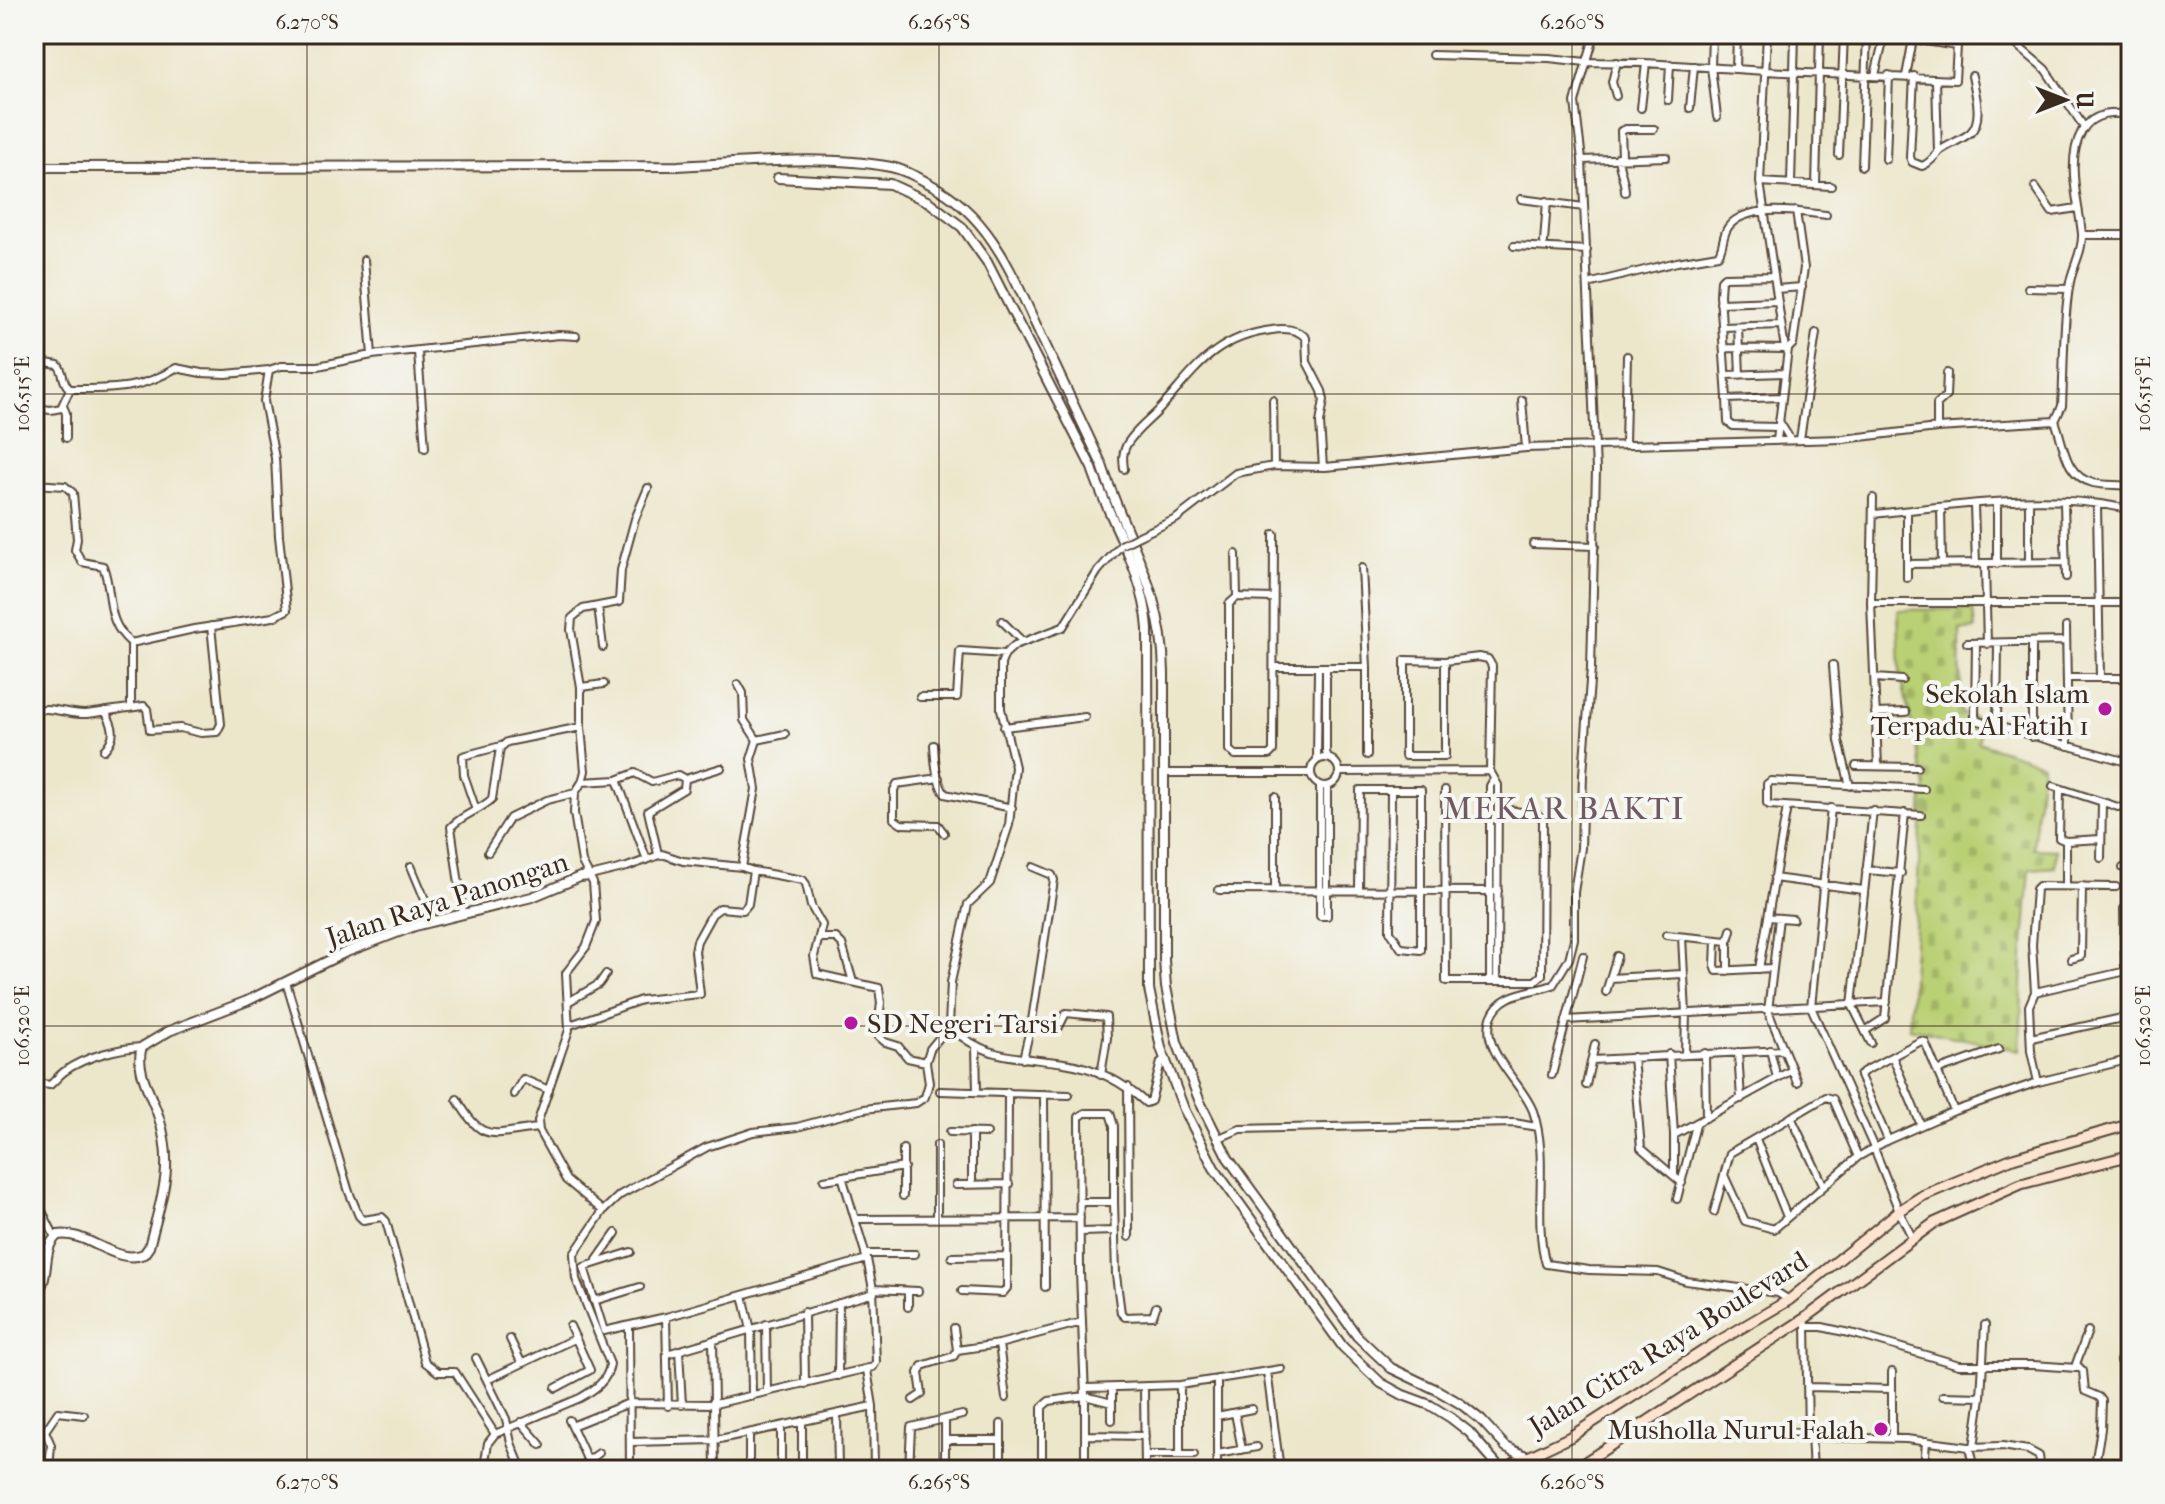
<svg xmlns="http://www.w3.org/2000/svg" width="2165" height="1504" font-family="'IM FELL French Canon',serif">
	<defs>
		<pattern id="cemetery-stones" width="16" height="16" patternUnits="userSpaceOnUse" patternTransform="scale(2)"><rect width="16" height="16" fill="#bad074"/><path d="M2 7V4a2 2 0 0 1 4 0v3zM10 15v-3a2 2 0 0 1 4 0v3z" fill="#a1b364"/></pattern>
	</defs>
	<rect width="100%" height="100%" fill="#f6f6f2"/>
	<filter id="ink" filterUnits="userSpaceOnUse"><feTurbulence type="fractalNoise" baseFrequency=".0125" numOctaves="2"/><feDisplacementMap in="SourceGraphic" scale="16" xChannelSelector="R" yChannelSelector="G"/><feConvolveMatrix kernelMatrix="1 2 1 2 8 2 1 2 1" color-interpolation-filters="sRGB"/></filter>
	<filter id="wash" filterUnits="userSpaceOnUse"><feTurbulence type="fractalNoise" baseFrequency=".006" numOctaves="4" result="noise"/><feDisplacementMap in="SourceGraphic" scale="32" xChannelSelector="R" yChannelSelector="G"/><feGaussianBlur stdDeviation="1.8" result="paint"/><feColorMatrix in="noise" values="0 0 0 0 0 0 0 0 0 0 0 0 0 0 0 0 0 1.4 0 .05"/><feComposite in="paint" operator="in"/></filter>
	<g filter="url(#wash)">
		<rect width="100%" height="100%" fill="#ece6ca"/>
		<path fill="url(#cemetery-stones)" stroke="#7a7d49" stroke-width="2" d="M1973,609l2,20 -15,1 1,83 23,7 -6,22 64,21 -9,86 23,1 -1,17 -25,2 -7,88 -3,93 -111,-22 14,-232 3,-9 -26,-114 -2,-63z"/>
	</g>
	<g filter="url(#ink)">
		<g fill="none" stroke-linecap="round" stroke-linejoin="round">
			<g stroke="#564638" stroke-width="10">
				<path id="minor" d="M1595,34l-20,68 7,58 14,310 -5,198 -8,106 -2,74 -7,44v47l-5,20 -16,26c-22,8 -53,6 -62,33 -11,34 31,64 42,93 17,49 -1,104 13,153l43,6 69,2 28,9 92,12 11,7
					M1712,34l-1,33 6,50
					M1767,34l-7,148 25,167h3l-11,91
					M2015,34l4,13 26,22 39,58
					M1432,55l117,3 37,4 60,1 119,8 190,9 2,-34 -44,-7
					M1736,69l1,-35
					M1875,75l10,-41
					M1906,76l8,-42
					M1914,76l-4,81 2,5 10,4c9,-3 12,-10 19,-16 9,-6 20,-10 29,-17 14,-13 5,-41 2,-57
					M1936,79l2,73
					M1616,96l-4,-14 5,-20
					M1668,100l2,-36
					M1641,108l5,-45
					M1690,108l4,-42
					M1839,155l5,-121
					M1622,156l-1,-25 5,-2h28
					M1618,157c1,13 7,23 7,35
					M1886,159l3,-84
					M1582,160l84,-3
					M1862,166l5,-132
					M1760,182l71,4
					M1791,183l4,-149
					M1816,185l4,-151
					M2035,187l17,25 25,-4
					M1521,199l63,8
					M2082,235h49
					M1544,242l3,-41
					M1514,246l73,4
					M364,260l8,95
					M1774,276l-50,1 -3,3 -1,15 7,104 54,-2
					M1588,284l89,-22 41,-7c6,-8 4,-21 11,-29 18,-23 71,-14 97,-11
					M2028,288l41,1
					M1776,289l26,-2
					M1720,303l57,-2
					M1723,327l58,-2
					M1738,327l2,48
					M1724,348l61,1
					M1788,349l5,-5 11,-76 -8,-57
					M418,352l7,96
					M34,361l24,4c7,8 3,17 12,24 42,0 68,2 106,-21l25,5 25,1 43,-4 12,-4h37l54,-11 187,-20 17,1
					M1726,375l58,-2
					M1727,399l1,23 5,4 45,1
					M1273,400l1,66
					M1522,400l4,48
					M63,406l3,7v25
					M34,408l17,2 10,-2 9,-19
					M1779,421l11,18
					M2055,421l7,-15c2,-38 1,-88 8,-124 3,-16 13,-31 12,-48 -3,-31 -17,-73 0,-103 11,-19 30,-18 49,-17
					M1937,428v-24l9,-8 1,-23
					M1800,439l16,-106
					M1625,444l2,-88
					M1124,469c-1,-9 -2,-15 2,-23 7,-14 23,-25 34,-37 35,-39 54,-72 112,-79 12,-2 25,-2 34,8l1,24 15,29 2,9 -4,23 3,44
					M34,484l31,2 8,7 4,46 -2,11 7,12 21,4c11,29 1,54 28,77v62
					M1873,498l-2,105 7,163
					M2029,501v61
					M2064,502l2,75
					M1974,505l2,59
					M2097,505l3,173
					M1941,507l1,57
					M1907,511v67
					M1873,514c81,-8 178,-24 258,-4
					M1141,535l35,-16 60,-46 38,-7 51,1 201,-19 317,-9 94,-11 118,-7c9,22 9,55 38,62 12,3 25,1 38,3
					M1533,544l62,2
					M1236,554l1,43
					M1907,564l158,-2
					M1997,564v-60
					M1985,565l2,79
					M1362,568l5,99v88
					M1273,598l-36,-1 -8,7v146l6,5h34l4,-4 1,-217
					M1871,603h260
					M598,606l5,41
					M1002,621l20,20
					M2066,627l2,119
					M131,643l63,-14 79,-12 14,-7 -8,-74 -4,-78 -11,-57 5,-31
					M1967,643l98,-2
					M1976,643l-1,74 4,4 152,42
					M1833,665l6,76 11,45
					M1274,667h93
					M1326,668v84l2,6
					M1876,678l26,2
					M2067,678h64
					M738,684l5,9 1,27 13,20
					M581,687l23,-3
					M920,697h37l3,-46 45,3
					M34,711c17,-6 34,4 52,3 19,-2 39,-6 58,-8l3,3 3,21 30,-2 21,5 16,-1 4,-8 -10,-98
					M1875,713l31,-1
					M1004,727l81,-10
					M1997,727l1,-83
					M1876,733l34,-1
					M2032,737v-94
					M934,745c1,16 2,36 11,49l67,14
					M104,750c13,-14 10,-23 1,-39
					M1311 772a14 14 0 1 1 28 0a14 14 0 1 1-28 0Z
					M1317,760l1,-92
					M1856,766l61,1
					M1490,771l8,14 -1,196
					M1339,772l151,-1 2,-105 -4,-7 -9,-2 -34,4 -40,-1v96h40v-95
					M1165,773h146
					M939,778l-42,6 -3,6v29l7,5 37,1 6,8
					M617,780l30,80
					M582,782l35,-2 18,-7 17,9 26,-7 7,4 36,-11
					M1320,785v131h7v-130
					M2053,786l65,21
					M1445,790l1,191h89l7,-6 1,-156 -5,-4 -40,-7
					M2060,790l-1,48 7,3 35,-2
					M1275,797v93
					M1831,808l-20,199 63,141 25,63 13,26
					M476,810l-12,-35 -1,-19 38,-10
					M1921,815l-152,-10 -2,-2v-19l4,-3 153,8
					M488,852l22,-34 37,-18 28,-7
					M658,854l-10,-43 36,-22 1,-10
					M2101,858l1,-56
					M411,866l23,55
					M742,867l14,-78 -5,-30 6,-19 28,-6
					M2123,868h8
					M1866,870l35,3
					M590,876l37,-9 35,-13 21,7 59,6 11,4 50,9 3,4 5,22 11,19 -8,31 3,18 62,14 2,15 -4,32 8,7 13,4 10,12 18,4
					M1774,878l89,12
					M2066,885v-44
					M1219,890l279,1
					M1359,890l1,-100h61v160l-20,-2 -11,-17 1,-141
					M463,913l-12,-86c12,-13 28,-16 41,-28l8,-51 7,-6 74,-15
					M1768,917l25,2
					M1779,918l-11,93 29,71
					M1666,935l62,6
					M1682,937l4,77 -1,40
					M820,938h16l6,6 11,38
					M1716,940l-1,26 2,5 55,-3
					M2071,959l10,-3 1,-70
					M1759,969l28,-162
					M1728,971v-30l3,-11
					M2125,971l-1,-62 7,-3
					M1610,978l72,-4
					M1490,981v-195l4,-7
					M286,982l63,210 10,24 4,4 19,-3 4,4 39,141 13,10h17l40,62
					M1606,992l11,-36
					M2035,992l96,-22
					M568,1002l31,-18 7,-10
					M1566,1020l321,-18
					M570,1025l71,-25 59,-6 -5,-43 2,-10 15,-27 8,-6 23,2 5,-6 5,-33
					M949,1026c37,35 70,30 115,37 31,4 60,20 82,40l5,-2 10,-39 4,-2
					M1031,1027l26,4 9,-18 40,4 1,21 -6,37
					M1865,1031l20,-13 20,-205
					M2031,1038l100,-22
					M1871,1043l-19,-38 21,-195
					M976,1046l1,46
					M1770,1050l7,28
					M1738,1052l3,47
					M1705,1053l1,65
					M1669,1054l5,81v41
					M1633,1057l8,91 41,35
					M1893,1058l28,67
					M1023,1059l9,-39 22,-140 -2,-5 -19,-8
					M1592,1060l191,-10
					M1939,1070l60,-21
					M1552,1075l31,-119
					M2038,1082l-7,-31 -2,-45 6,-14 -3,-47 4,-56 3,-3 77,1
					M34,1083l16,2c5,-4 9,-10 15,-14 19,-14 53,-23 77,-24
					M1586,1085l9,-41
					M1128,1087l1,150
					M940,1091l129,4
					M514,1094l9,-15 26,11
					M1044,1094l1,193
					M457,1099c26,46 34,34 81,29
					M1791,1117l33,69
					M950,1132l37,1
					M1674,1135l118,-65
					M1217,1139l23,-10 274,-6 23,4
					M1756,1139l31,78
					M1888,1140l-28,-64 3,-4 58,-31 4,1 29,69
					M937,1145v74
					M1724,1175l21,46 29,8 84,-72 30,-17 66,-29 84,-29 93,-23
					M824,1180l80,-13
					M972,1184v-52
					M956,1185l53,-1
					M903,1196v-47
					M1677,1199l19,-74
					M1114,1202l2,73 5,38 4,4 28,-1 3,-9
					M34,1205l9,8 12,24
					M603,1211l-37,-31 -27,-49 -1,-10 31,-91 -3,-57 20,-26 10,-26 -3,-38 -11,-21 -8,-49 1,-20 7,-11 3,-11 -4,-44v-40l-10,-57 1,-12 11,-9 36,-7 2,-32 14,-51 13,-31
					M1714,1212l16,-59 96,-56 7,2 25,58
					M855,1219l225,-1
					M1081,1232l33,-1
					M631,1252l-47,15 20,64 62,-14 201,-58
					M865,1254h50
					M952,1257l55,-1
					M597,1260l19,-27
					M873,1289l45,2
					M962,1291l41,2 4,-5 1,-196
					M743,1295l8,35 1,66
					M594,1301l46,-14
					M908,1307v-16
					M804,1312l1,72
					M666,1317l2,89
					M766,1324l1,68
					M1806,1325l2,108
					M629,1326l1,144
					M1806,1327h16l36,8 101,30h74l44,3
					M954,1328l3,22 42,-6 83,-22
					M2088,1331l-12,33 7,7 2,20 14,6 3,4 -1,28 -7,41
					M510,1339l11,23
					M713,1340l2,130
					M999,1344l7,54
					M679,1350l3,55
					M667,1354l207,-61
					M476,1358l30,61 5,24 11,27
					M2120,1361l11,1
					M867,1370l6,36
					M1267,1371l13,99
					M1892,1372v67
					M838,1376l1,-73
					M487,1380l89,-42
					M1180,1385v70
					M1808,1387l83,2
					M556,1388l34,-18 -20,-44
					M1086,1388l94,-3 101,-16
					M1144,1388l1,82
					M1943,1396l38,1 -7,50
					M1981,1397l4,-72
					M913,1400l9,-6 -3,-21 3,-7 32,-10 3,-6
					M1235,1413l7,37
					M837,1414l1,56
					M1217,1416l35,-7
					M945,1419v51
					M569,1420l23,50
					M1112,1420v-32
					M802,1421v49
					M521,1422l20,23
					M574,1425l55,-22 86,1 158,-37 3,-5 -3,-73 -6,-30 -25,-83
					M781,1426v44
					M34,1428l11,3 6,14 -2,25
					M45,1431l13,-19 26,3
					M1750,1431l58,2 9,4 89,2 63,8 33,-1 26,4 11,6 2,14
					M1085,1435l60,1
					M1811,1435l2,35
					M945,1440h56
					M630,1442l85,-2 158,-34 1,64
					M1969,1447l5,23
					M1217,1454l40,-7
					M1145,1455h49
					M589,1460l10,-7
					M1924,1469l2,-28
					M470,1470l15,-9 3,-18 7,-9 85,-36c14,-8 28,-17 30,-34l-34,-85 -2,-25 29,-43 17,-16 87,-48 46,-15 44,-5 67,-18 52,-6 9,-6 4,-14 -3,-21 4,-13 19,-23 2,-44 17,-78 22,-21 19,-58 6,-58 -14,-58v-45l4,-10 10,-9 48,-18 35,-56 23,-26
					M749,1470v-37
					M909,1470l2,-43 51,-12
					M1001,1470v-46
					M1042,1470v-63l7,-6 36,-5 -5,-124 -1,-155 6,-4h25l4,13v76h-34
					M1085,1470v-74l27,7
					M1217,1470v-91"/>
			</g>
			<g stroke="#564638" stroke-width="12">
				<path id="tertiary" d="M34,167l644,-1c66,-3 148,-12 213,1 14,3 27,10 39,17 62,32 84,94 112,154 20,42 40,84 60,127 24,75 61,124 62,208v287l2,27 11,55 23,60 28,56 129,178 34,32 46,22 24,14 20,16 25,27 22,10
					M778,178l112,6 39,18 33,25 25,35 105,206c18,55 52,102 56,161l1,360 12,59 23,61 30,59 129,179 38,36 22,12 27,10 21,13 18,14 33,38
					M34,1295c19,-14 5,-46 24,-60 29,-5 58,31 86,19l5,-7c12,-48 26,-79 10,-129 -6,-20 -25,-49 -17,-71l27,-16 78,-30 97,-48 71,-27 117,-29 48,-20 10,-1"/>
			</g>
			<g stroke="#564638" stroke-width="13">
				<path id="secondary" d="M1528,1457l42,-20 144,-93 75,-44 110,-89 23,-15 91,-38 118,-34
					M1508,1470c12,-16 29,-16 41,0
					M1573,1470l231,-151 130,-96 87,-39 110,-29"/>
			</g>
			<use href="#minor" stroke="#fff" stroke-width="6"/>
			<use href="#tertiary" stroke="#fff" stroke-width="8"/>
			<use href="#secondary" stroke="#fde4d1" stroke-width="9"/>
			<g stroke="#564638" stroke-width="10" stroke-linecap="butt">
				<path id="minor-bridge" d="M1121,545l20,-10"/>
			</g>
			<use href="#minor-bridge" stroke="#fff" stroke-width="6"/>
		</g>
	</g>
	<path fill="none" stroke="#3b2a1e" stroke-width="2" stroke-opacity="0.45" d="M307,34v1436M939,34v1436M1572,34v1436M34,394h2097M34,1026h2097"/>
	<g fill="#b5179e" stroke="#f6f6f2" stroke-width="3">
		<circle cx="2105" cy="709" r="8"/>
		<circle cx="851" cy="1023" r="8"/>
		<circle cx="1881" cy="1429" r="8"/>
	</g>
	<g text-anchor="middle" stroke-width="8" stroke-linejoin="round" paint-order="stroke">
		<g font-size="28" fill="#3b2a1e" stroke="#f6f6f2" text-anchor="end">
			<text x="2089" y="703">Sekolah Islam<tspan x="2089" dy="32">Terpadu Al Fatih 1</tspan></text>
			<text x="867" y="1033" text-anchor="start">SD Negeri Tarsi</text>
			<text x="1865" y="1439">Musholla Nurul Falah</text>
		</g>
		<g font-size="28" fill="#3b2a1e" stroke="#f6f6f2">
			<text transform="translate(447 899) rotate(-18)" y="10">Jalan Raya Panongan</text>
			<text transform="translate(1668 1343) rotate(-32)" y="10">Jalan Citra Raya Boulevard</text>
		</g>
		<g font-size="32" letter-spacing="2" fill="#6f5b61" stroke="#f6f6f2">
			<text x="1564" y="819">MEKAR BAKTI</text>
		</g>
	</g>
	<rect width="2165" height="1504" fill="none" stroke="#f6f6f2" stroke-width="88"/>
	<g transform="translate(2065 100) rotate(90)" stroke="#f6f6f2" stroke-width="6" paint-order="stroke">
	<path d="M0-6L14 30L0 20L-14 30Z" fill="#3b2a1e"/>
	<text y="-12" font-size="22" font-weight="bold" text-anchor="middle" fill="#3b2a1e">U</text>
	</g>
	<rect x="44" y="44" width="2077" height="1416" fill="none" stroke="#3b2a1e" stroke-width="3"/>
	<g font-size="20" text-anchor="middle" fill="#3b2a1e">
		<text x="307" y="29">6.270°S</text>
		<text x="939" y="29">6.265°S</text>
		<text x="1572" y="29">6.260°S</text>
		<text transform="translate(2143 394) rotate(-90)" y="7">106.515°E</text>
		<text transform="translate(22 394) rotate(-90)" y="7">106.515°E</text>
		<text transform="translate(2143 1026) rotate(-90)" y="7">106.520°E</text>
		<text transform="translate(22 1026) rotate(-90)" y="7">106.520°E</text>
		<text x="307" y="1489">6.270°S</text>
		<text x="939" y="1489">6.265°S</text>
		<text x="1572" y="1489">6.260°S</text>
	</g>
</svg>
